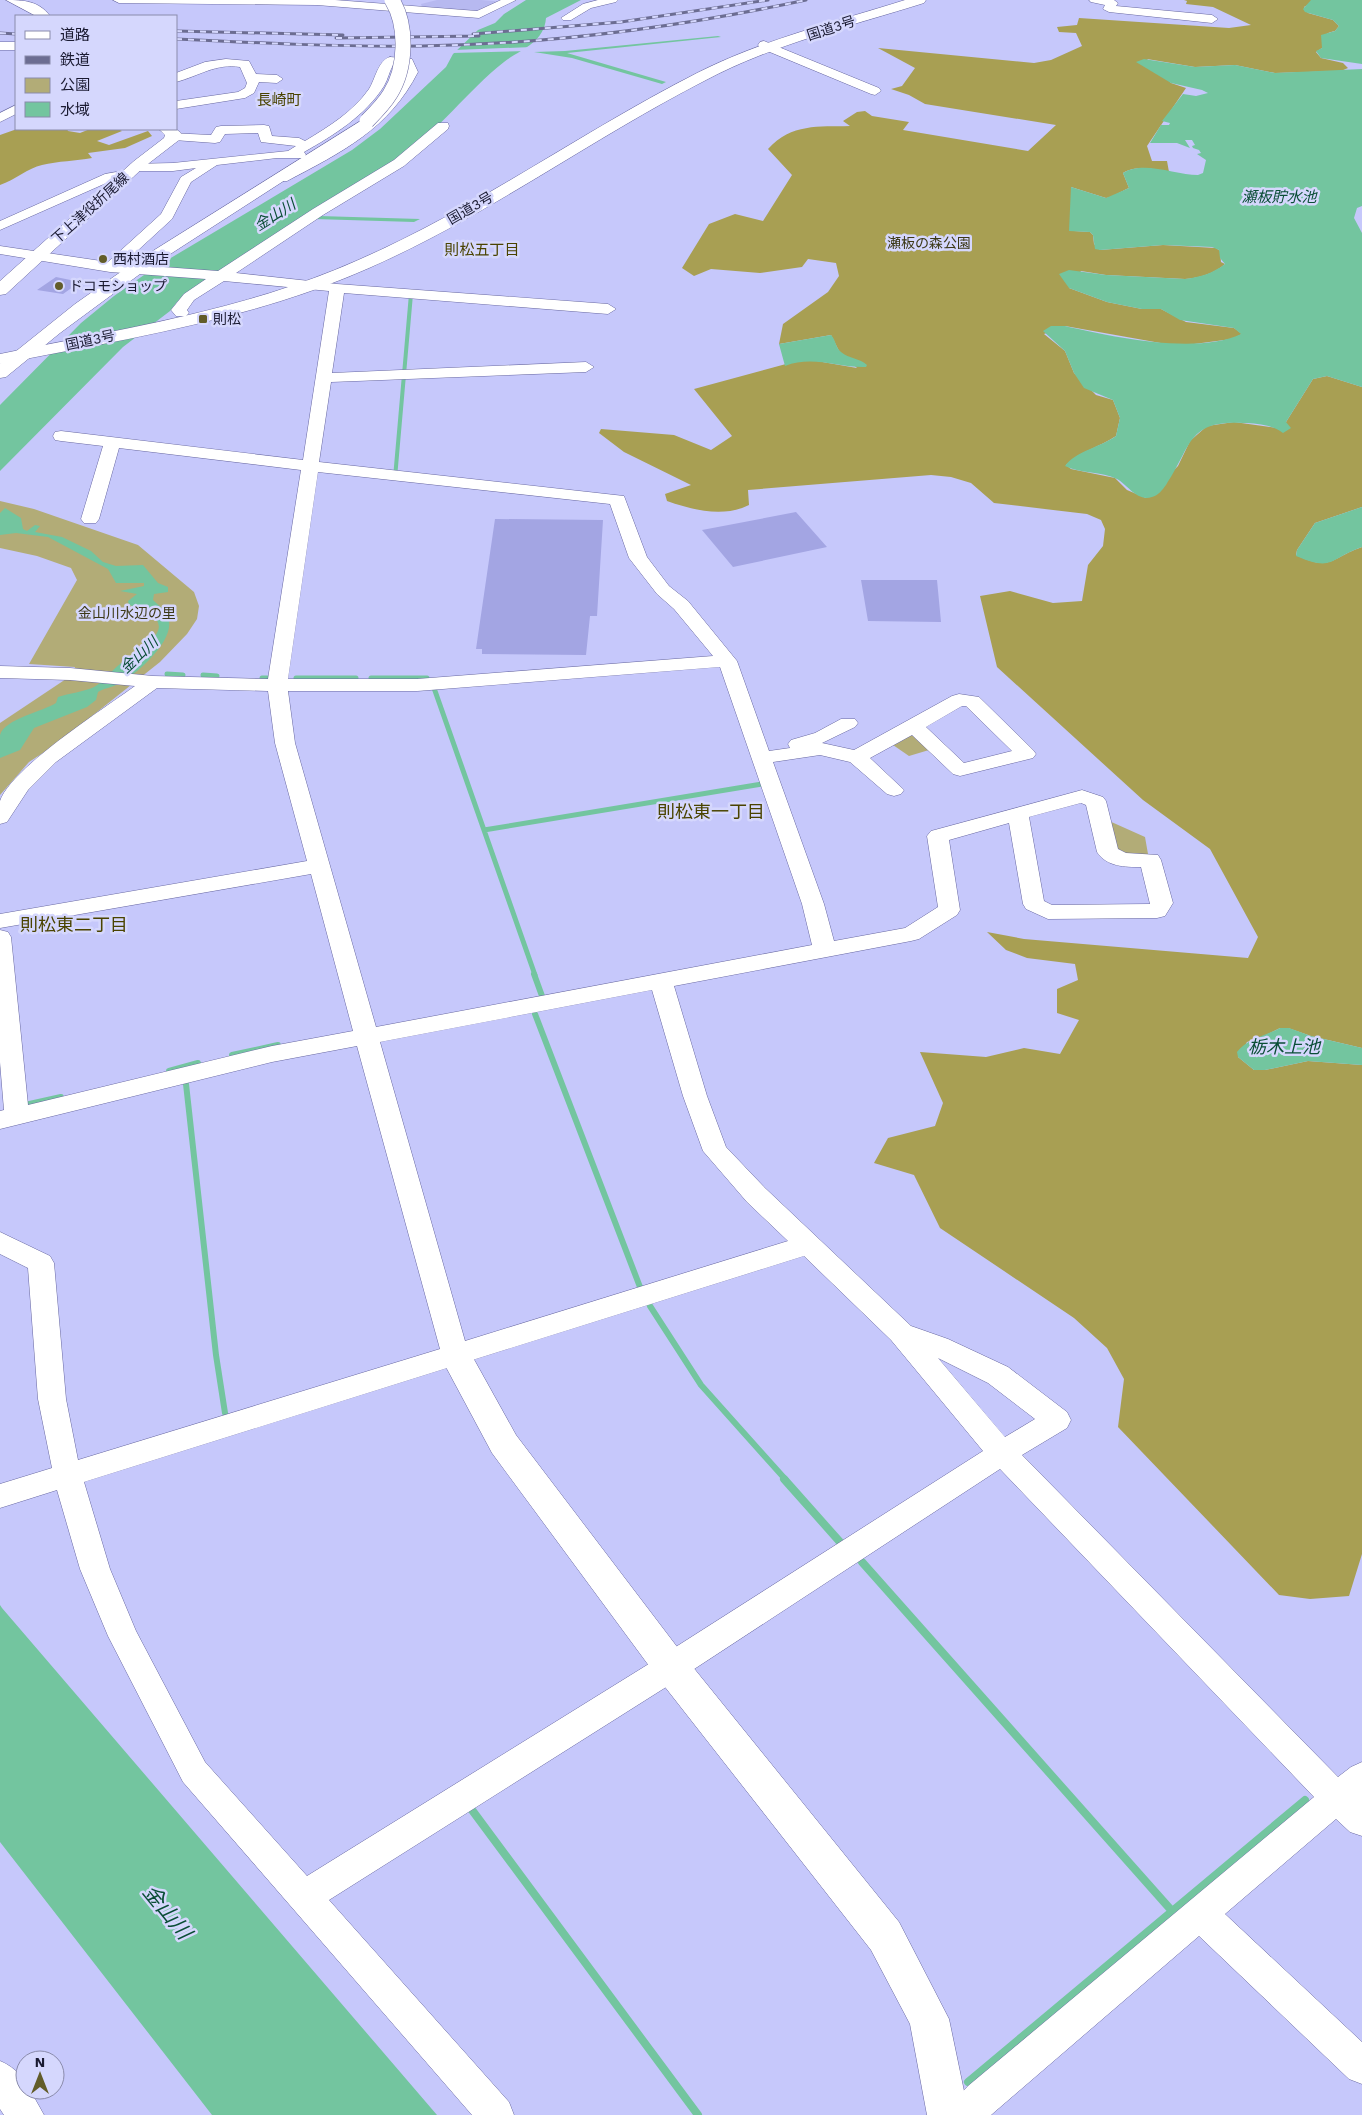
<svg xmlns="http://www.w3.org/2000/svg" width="1362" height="2115" font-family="'Work Sans','Noto Sans JP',sans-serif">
	<rect width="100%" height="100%" fill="#c6c8fb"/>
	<path fill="#b7b9f0" d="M437,0h44l24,2 -28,10 -55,-5 -1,-3z"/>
	<path fill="#b2ac77" d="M0,501l34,8 104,36 56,47 5,14 -2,13 -10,15 -27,28 -102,81 -29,19 -29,33v-72l72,-48 3,-8 -46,-3 48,-84 -6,-12 -34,-12 -37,-8z
		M913,734l16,16 -20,6 -16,-11z
		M1107,820l38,17 3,17 -25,1 -7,-5z"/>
	<path fill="#a89f53" d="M1184,0h127v3l-7,4 4,6 25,7 6,6 -4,5c-12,2 -11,7 -13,17l-6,4 5,6 22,5 5,5 -7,3 -66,2 -40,-8 -40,2 -48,-8 24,24 15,5 -39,58 5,15h15l2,11c-14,-3 -34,-7 -46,1l6,15c-8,3 -15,9 -23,10l-35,-11 3,44 16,1 3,3 1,9 6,6 63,-5 53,3 4,3 1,11 4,2c-10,9 -25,14 -40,15l-79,-4 -25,-4 -12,17 38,14 35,7h19l25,13 48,6 8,6 -10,5 -38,5h-28l-101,-18 -21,8 21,17 9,22 22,22 17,5 7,18 -4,18c-16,11 -36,15 -50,29l5,4 44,9 12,12 19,8 32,-32 12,-25 17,-15 27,-4 44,6 8,-6 27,-43 14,-3 35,11v120l-47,16 -18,27 -1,5c36,17 34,3 66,-8v501l-51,-12 -23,-8h-8l-18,9 -15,5 -9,15 16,13h11l43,-9 54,4v489l-13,42 -39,3 -31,-4 -161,-168 6,-48 -17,-31 -33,-30 -134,-90 -26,-53 -40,-12 14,-25 47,-12 8,-23 -23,-51 66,5 38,-9 36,6 19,-34 -22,-7v-24l21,-9 -3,-16 -48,-6 -21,-8 -19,-18 37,7 224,19 10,-21 -48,-88 -67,-49 -146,-133 -17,-71 30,-5 43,12 29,-2 6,-36 15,-19 2,-17 -4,-9 -14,-6 -93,-11 -23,-20 -20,-6 -20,-2 -183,15 1,15c-26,13 -56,5 -82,-4l-2,-7 26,-9 -67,-33 -25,-19 2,-4 73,6 37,15 21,-14 -38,-47 103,-28 14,-1 46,8 -18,-17 -8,-16 -52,9 4,-20 45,-32 11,-16 -3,-13 -28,-4 -6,8 -42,6 -49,-4 -17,7 -12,-8 27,-44 26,-10 28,7 29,-46 -24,-26c24,-26 50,-22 82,-23l-7,-5 14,-9 8,-1 7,5 37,6 -6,8 125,21 28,-26 -131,-21 -16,-9 -18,-6 11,-3 13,-18 -37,-20 156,15 17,-3 31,-14 -6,-13 -17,-1 -2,-5 20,-2 2,-7 150,10 22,-3 -38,-18 -27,-3 1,-3z
		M17,129h50l1,2 12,2 10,-4h28l4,2 -25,10 12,4 39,-14 4,5 -27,12 -37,5 4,5c-16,3 -34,3 -50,7 -14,3 -27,15 -42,20v-50z"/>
	<path fill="#73c59f" d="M526,0h55l-35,18c-2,25 -25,31 -42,44 -37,29 -65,69 -104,95 -73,51 -153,89 -223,145l-7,9 -47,36 -123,124v-66l81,-82 33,-27 40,-28 198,-118 28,-21 66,-62 7,-13 25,-24 17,-7 9,-9z
		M1311,0h51v64l-41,-6 -5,-7 6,-3 -1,-13 14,-4 4,-5 -6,-6 -28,-8 -2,-3z
		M718,36l3,1 -154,16 99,29 -4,2 -90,-26 -38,-6 31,-1z
		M1144,59l51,8 40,-2 40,8 87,-4v137l-5,2 -3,10 8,15v154l-35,-11 -14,3 -27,43 5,6 -8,5c-10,-8 -27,-10 -40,-10 -56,-3 -51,23 -77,62 -3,4 -8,11 -14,12 -15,5 -24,-12 -35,-18 -16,-8 -36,-5 -52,-13 11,-15 36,-19 51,-30l4,-18 -7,-18 -29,-12 -10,-15 -9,-22 -22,-20 8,-5h14c47,11 132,29 176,8l-7,-6 -54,-8 -19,-11h-19l-35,-7 -38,-14 -10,-14 10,-4 37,5 79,4c16,-2 28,-6 40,-15l-5,-6 -1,-8 -7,-3 -49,-2 -63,5 -5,-1 -2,-14 -3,-3 -21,-1 2,-44 35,11 23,-10 -6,-15c20,-13 53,2 75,2l5,-2 3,-13 -9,-6 4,-1 -2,-3 -6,-2 -1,-2 3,-1 -3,-5h-7l5,8 -13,-5h-27l11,-18h8l1,-2 -8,-2 21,-27 13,2 12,-3 -6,-3 -31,-7 -35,-21z
		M319,216l101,3 -6,3 -100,-3z
		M831,335c5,5 4,12 10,17 8,7 19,6 26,13l-1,2c-28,1 -53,-12 -81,-1l-6,-22z
		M1362,507v40c-34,12 -28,25 -66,9l1,-6 18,-27z
		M5,508l16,10 2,11 4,2 8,-6 5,1 -5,6 27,5 29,14 12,11 13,4 27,-1 15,18 10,4v5l-14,2 -1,6c7,7 14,11 16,21 4,22 -35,56 -53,64 -6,3 -12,3 -18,7l-2,8 -9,7 -53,21 -14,22 -20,8c0,-7 0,-16 0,-23 4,-16 44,-24 56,-32l2,-6c11,-4 26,-5 36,-10 10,-5 17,-16 26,-23 29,-21 66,-41 9,-59l-1,-4 9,-7 -17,-3 24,-5v-3h-28l-8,-14 -60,-32 -32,-4 -16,2v-22z
		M1280,1028h9l22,8 51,12v17l-54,-4 -43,9h-11l-16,-13 -1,-5c10,-13 28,-16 43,-24z
		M0,1605l2,3 435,507h-225l-212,-273z"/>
	<path fill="#c6c8fb" d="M532,47l-5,4 -75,2 2,-3z"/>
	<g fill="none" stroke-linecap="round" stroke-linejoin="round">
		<path stroke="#73c59f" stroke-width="4" d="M395,478l16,-184"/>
		<path stroke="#73c59f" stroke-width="5" d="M167,674l16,1
			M203,675l14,1
			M262,678h8
			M296,678h60
			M371,678h56
			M434,688l101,287
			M484,830l278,-46"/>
		<path stroke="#73c59f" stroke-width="6" d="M534,974l8,22
			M535,1014l105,273
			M232,1055l46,-10
			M169,1071l29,-8
			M186,1084l30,271 9,58
			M25,1105l36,-8
			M650,1306l51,79 85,95"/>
		<path stroke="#73c59f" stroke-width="8" d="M784,1479l56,63
			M862,1562l310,349
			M472,1810l226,305
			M968,2082l337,-282"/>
	</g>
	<path fill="#a3a5e3" d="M56,277l24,5 -17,12 -26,-4z
		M796,512l31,35 -94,20 -31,-37z
		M495,519l108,1 -6,96h-7l-4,39 -104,-1v-5h-6z
		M861,580h76l4,42 -73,-1z"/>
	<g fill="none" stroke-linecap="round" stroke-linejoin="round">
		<g stroke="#6868a1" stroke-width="1">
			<path id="minor" d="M113,0h222l142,11 24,-11h15l-37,18 -162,-13 -198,-2z
				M598,0h20l-2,2 -25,6 -20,12h-8l-2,-2 22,-14z
				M1089,0h25l4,3 -2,3 96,9 6,4 -6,4 -103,-11 -6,-3 2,-4 -14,-3z
				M764,41l115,47 2,3 -6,4 -4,-1 -111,-46 -2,-3 2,-3z
				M0,42h16v8h-16z
				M390,57l22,2 6,13c-29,57 -76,80 -131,109h-10l-2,-3c8,-10 26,-15 37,-21 40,-21 73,-45 94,-85l-3,-7h-10c-4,7 -5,14 -9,21 -19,30 -50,49 -80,66l2,3 -2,3h-27l-60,7 -26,17 -19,37 -49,45 95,7 95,-62 81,-49 44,-37h10l1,3 -1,3 -44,37 -81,49 -87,58 101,11 271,20 8,5 -8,5 -264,-21 -12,80 254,-11 8,5 -8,5 -255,10 -12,80 305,34 23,61 22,29 19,15 49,60 32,90 21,-3 -2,-4 3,-4 24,-7 26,-14h14l3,4 -3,4 -33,16 32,7 98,-54 7,-2 20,3 54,53 3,4 -3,4 -73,18 -7,-2 -41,-39 -42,23 34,32 -3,4 -7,2 -7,-2 -37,-32 -30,-7 -47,7 51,142 10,37 71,-13 33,-21 -11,-71 4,-5 151,-41 21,7 3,4 12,48 8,4 32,2 3,5 12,43 -8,13 -8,2 -109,1 -22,-10 -3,-5 -14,-81 -60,17 11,70 -3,5 -38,24 -8,2 -237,45 33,110 19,51 39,41 146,138 37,13 60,28 59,45 4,8 -4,8 -45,27 316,322 13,-10 11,-5v74l-12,-4 -14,-13 -111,95 137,128v42l-13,-5 -150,-143 -208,179h-43l5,-13 15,-16 346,-289 -314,-328 -318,208 -353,223 180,202 5,13h-42l-289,-333 -75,-146 -28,-67 -23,-79 -57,18v-24l52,-16 -14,-69 -10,-131 -28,-14v-22l50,24 4,7 12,136 12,61 362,-111 -83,-303 -85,16 -272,67v-18l4,-1 -4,-48v-132l8,2 3,5 17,168 244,-59 81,-15 -42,-157 -311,54v-14l307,-53 -32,-118 -7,-52 -111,-3 -101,74 -28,28 -21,32 -7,2c0,-6 0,-17 0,-23 11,-33 105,-93 135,-115l-65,-6 -70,-2v-12l70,2 83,8 115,3 33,-209 -182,-22 -20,71 -3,4h-12l-3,-4 22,-73 -42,-5 -6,-1 -2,-4 2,-4 6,-1 242,29 26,-169 -105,-10 -30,19 -7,10 2,3 -3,3h-10l-5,-6 13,-16 22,-15 -96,-7 -110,-18v-8l108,16 53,-48 20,-37 15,-9 -23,3h-37l-5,-1 -2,-3 2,-3 42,-1 115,-12 8,-5 -35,-4 -3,-9 -33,1 -5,8 -5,1 -41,-3 -5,-1 -2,-3 2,-3 42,2 5,-8 5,-1 43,-1 5,1 3,10 27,2 6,3c23,-14 48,-29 64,-52 6,-9 9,-29 21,-32zM318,472l292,32 19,54 28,36 17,15 39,47 -296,23h-129zM720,667l82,237 10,41 -436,82 -81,-284 -7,-52h129zM962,706h4l46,45 -48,12 -38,-36zM1081,803l5,2 11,47c10,15 28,15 44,15l9,37 -98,1 -8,-4 -15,-84zM652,990l31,106 20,55 44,51 41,39 -323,100 -85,-299zM804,1256l87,84 92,111 -323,206 -353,219 -102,-114 -69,-131 -26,-62 -26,-87zM938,1358l50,25 47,36 -30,18z
				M226,59l23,2 7,13 21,1 6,4 -6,4 -18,-1 -5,11 -9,5 -69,11v-8l62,-9 7,-4 2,-5 -7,-16c-24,-4 -41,9 -64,15v-9l29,-11z
				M16,105v9l-16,8v-9z
				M128,170l5,1 2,3 -2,3 -20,3 -113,50v-9l105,-47z
				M0,2061c12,5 25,15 25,29h5l14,25h-40l-4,-6z"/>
		</g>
		<g stroke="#6868a1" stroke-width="1">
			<path id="tertiary" d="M367,117l5,1 2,3 -2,3 -228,147 -84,62 -54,44 -6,1v-14l75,-60 57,-40z
				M455,1342l11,3 50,90 168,221 215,266 50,97 20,96h-42l-17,-91 -39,-74 -213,-272 -166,-225 -53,-99 5,-9z"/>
		</g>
		<g stroke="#6868a1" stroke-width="1">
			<path id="secondary" d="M6,0c18,0 33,1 44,16h-14z
				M159,129h17l5,4 -2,7 -35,27 -138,127 -6,1v-14l134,-120 30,-23 1,-3z"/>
		</g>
		<g stroke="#6868a1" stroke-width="1">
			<path id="trunk" d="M905,0h21l-2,3c-73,23 -150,41 -218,77 -115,59 -219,136 -337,188 -117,52 -245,71 -369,96v-10c120,-25 243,-43 356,-93 120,-52 225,-129 341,-188 65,-33 138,-51 208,-73z"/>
		</g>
		<use href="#minor" fill="#fff" fill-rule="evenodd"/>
		<use href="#tertiary" fill="#fff" fill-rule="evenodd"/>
		<use href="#secondary" fill="#fff" fill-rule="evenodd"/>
		<use href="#trunk" fill="#fff" fill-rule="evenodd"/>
		<g stroke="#6c6d92" stroke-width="3">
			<path id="rail" d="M176,31l167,4
				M0,33l16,1
				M473,34l148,-12 147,-22
				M336,38l143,-2
				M176,39c82,4 164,8 246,7 130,-2 258,-19 384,-46"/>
		</g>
		<use href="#rail" stroke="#d5d7fd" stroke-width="2" stroke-dasharray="6" stroke-linecap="butt"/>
		<g stroke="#6868a1" stroke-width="16" stroke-linecap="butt">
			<path id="tertiary-bridge" d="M367,121c8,-8 17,-17 23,-27 16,-25 18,-68 2,-94"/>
		</g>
		<use href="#tertiary-bridge" stroke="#fff" stroke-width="15"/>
	</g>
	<g fill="#625c29" stroke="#d5d7fd" stroke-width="2">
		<circle cx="103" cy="259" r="5"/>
		<circle cx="59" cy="286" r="5"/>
		<rect x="198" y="314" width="10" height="10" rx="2.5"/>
	</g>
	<g text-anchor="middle" stroke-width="5" stroke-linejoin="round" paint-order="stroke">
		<g font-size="14" fill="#1a1a31" stroke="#d5d7fd">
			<text transform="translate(831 28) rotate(-18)" y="5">国道3号</text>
			<text transform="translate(90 208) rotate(-42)" y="5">下上津役折尾線</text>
			<text transform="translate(470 208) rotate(-30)" y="5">国道3号</text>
			<text transform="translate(90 340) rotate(-12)" y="5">国道3号</text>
		</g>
		<g font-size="14" fill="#3c3816" stroke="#d5d7fd">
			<text x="929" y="248">瀬板の森公園</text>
			<text x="127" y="618">金山川水辺の里</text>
		</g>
		<g font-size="14" fill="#1a1a31" stroke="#d5d7fd" text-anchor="start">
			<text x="113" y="264">西村酒店</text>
			<text x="69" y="291">ドコモショップ</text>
			<text x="213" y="324">則松</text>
		</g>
		<g font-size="15" fill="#4a4300" stroke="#d5d7fd">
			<text x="279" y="105">長崎町</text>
			<text x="482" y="255">則松五丁目</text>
		</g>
		<g font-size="15" font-style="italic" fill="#0a4e36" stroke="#d5d7fd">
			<text x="1279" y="202">瀬板貯水池</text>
			<text transform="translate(275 215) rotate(-32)" y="5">金山川</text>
			<text transform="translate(139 655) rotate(-43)" y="5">金山川</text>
		</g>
		<g font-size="18" fill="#4a4300" stroke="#d5d7fd">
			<text x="711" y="818">則松東一丁目</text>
			<text x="74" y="931">則松東二丁目</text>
		</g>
		<g font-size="18" font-style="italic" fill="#0a4e36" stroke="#d5d7fd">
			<text x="1284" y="1053">栃木上池</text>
		</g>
		<g font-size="21" font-style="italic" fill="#0a4e36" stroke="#d5d7fd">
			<text transform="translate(167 1912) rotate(51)" y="7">金山川</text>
		</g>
	</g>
	<rect x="15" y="15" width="162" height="115" fill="#d5d7fd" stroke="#8a8bab"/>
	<rect x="25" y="31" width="25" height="8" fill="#ffffff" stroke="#8a8bab"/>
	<text x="60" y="40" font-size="15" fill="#1a1a31">道路</text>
	<rect x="25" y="56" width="25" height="8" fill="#6c6d92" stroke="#8a8bab"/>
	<text x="60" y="65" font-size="15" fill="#1a1a31">鉄道</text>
	<rect x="25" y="78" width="25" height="15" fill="#b2ac77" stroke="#8a8bab"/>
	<text x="60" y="90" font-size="15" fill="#1a1a31">公園</text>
	<rect x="25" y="102" width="25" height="15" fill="#73c59f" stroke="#8a8bab"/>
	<text x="60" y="115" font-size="15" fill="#1a1a31">水域</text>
	<g transform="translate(40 2075)"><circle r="24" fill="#d5d7fd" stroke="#8a8bab"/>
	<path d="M0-4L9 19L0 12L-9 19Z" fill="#625c29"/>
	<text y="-8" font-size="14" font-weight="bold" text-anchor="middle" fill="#1a1a31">N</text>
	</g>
</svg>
